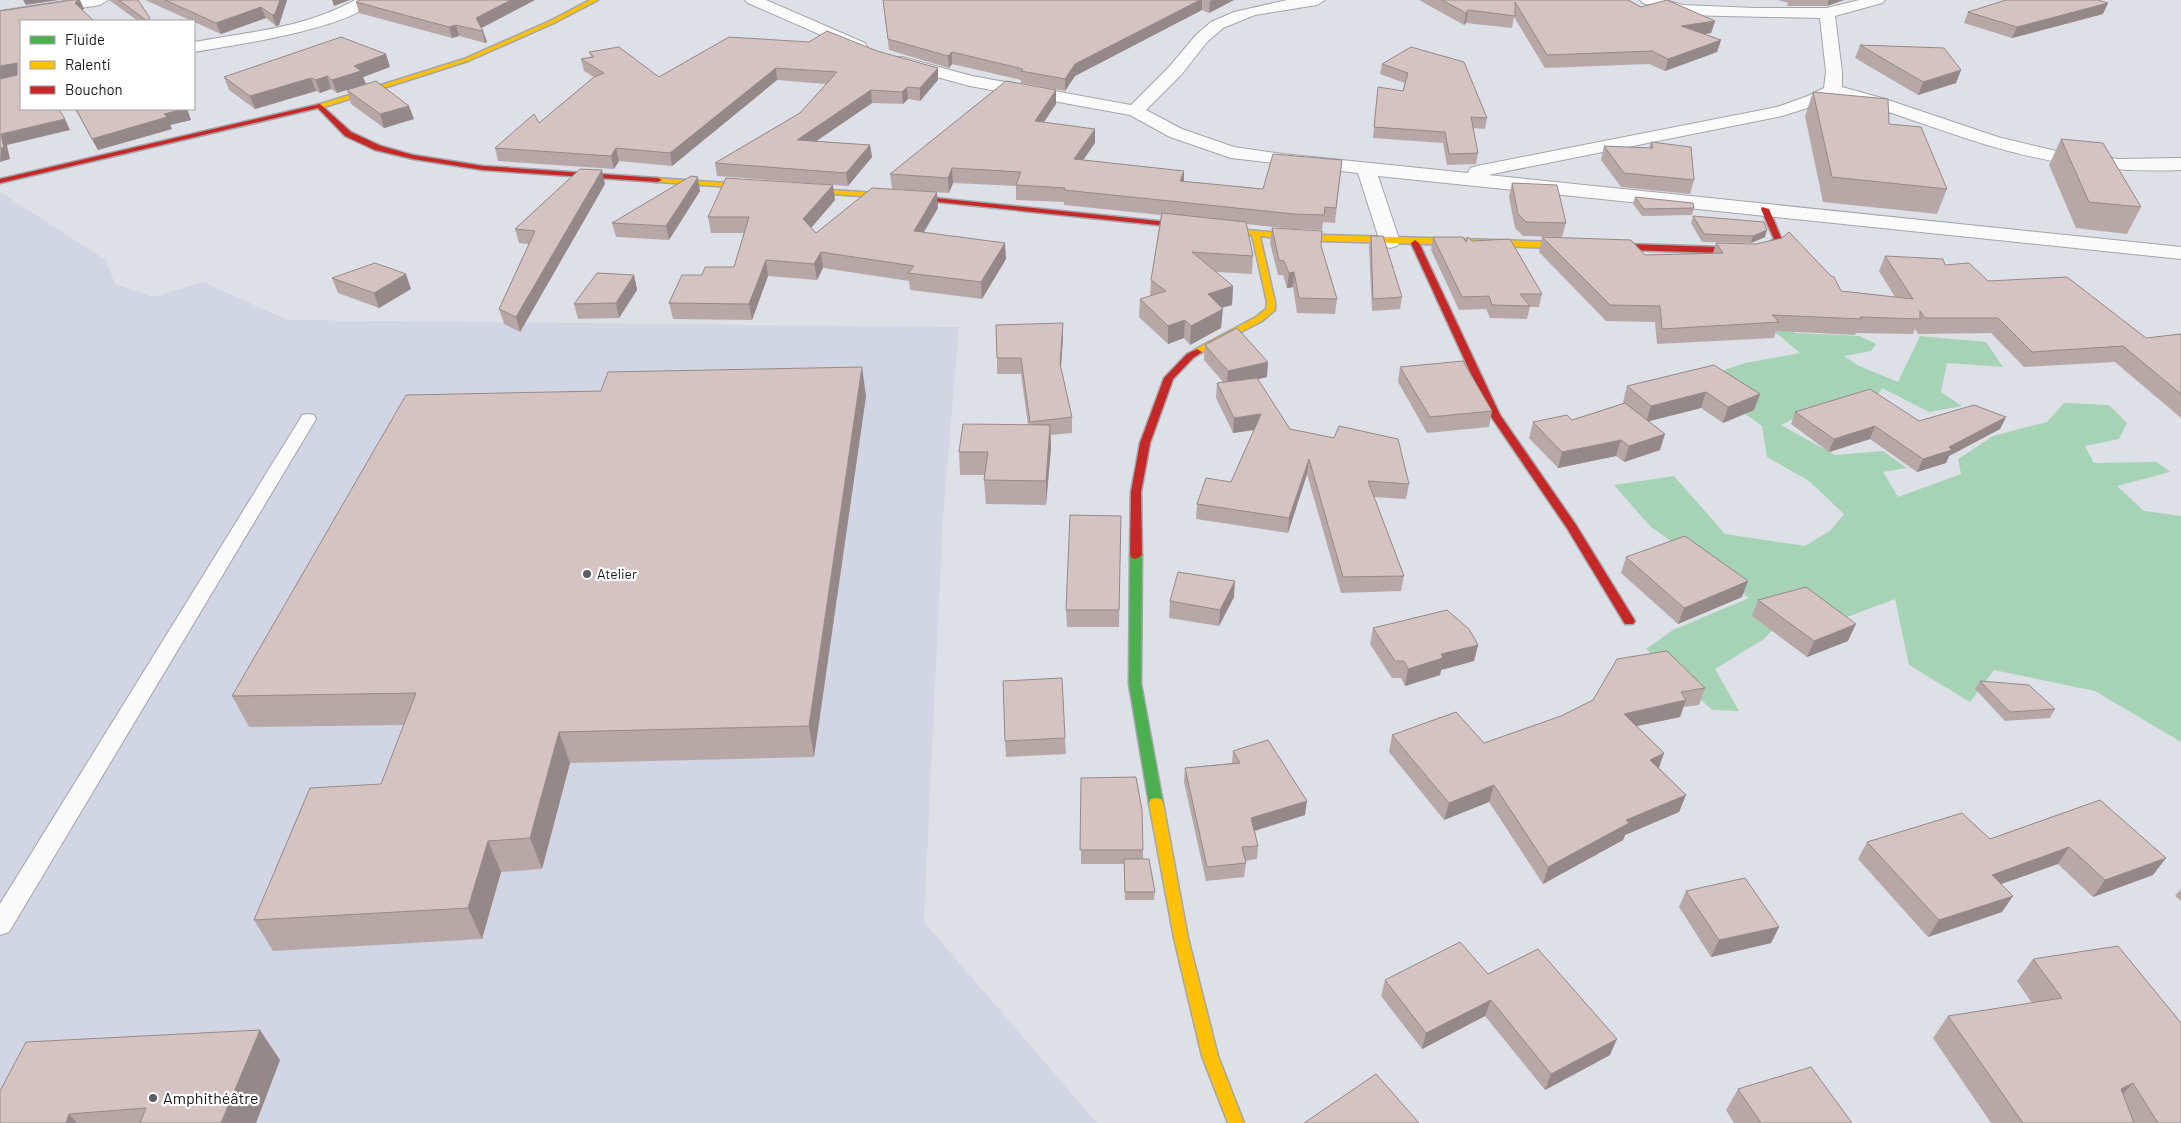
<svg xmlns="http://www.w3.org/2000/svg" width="2181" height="1123" font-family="Barlow,sans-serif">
	<rect width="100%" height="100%" fill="#dee0e7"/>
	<path fill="#d2d6e4" d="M0,192l106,68 9,24 38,13 51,-15 83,38 672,7 -16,192 -19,403 173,201h-1097z"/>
	<path fill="#a6d2b6" d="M1789,303l6,30 64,3 17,8 -5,7 -27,5 15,10 39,16 22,-46 66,6 17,25 -56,-4 -6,29 21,14 -33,6 -47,-24 -8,13 -59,8 -34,16 54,30 48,-4 24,17 -24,4 15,25 63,-23 -3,-15 35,-23 54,-14 17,-19 45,2 18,18 -8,16 -34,7 9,17 63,-1 13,10 -53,14 27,25 37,5v226l-86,-51 -101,-21 -24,32 -61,-37 -14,-66 -56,21 -37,-20 -38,39 -49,30 24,42 -27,-1 -66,-61 27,-19 76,-32 -99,-72 -36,-41 60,-9 51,58 80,12 25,-15 14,-17 -35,-33 -42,-24 -5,-31 -65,-47 48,-16 55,-10 -25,-21z"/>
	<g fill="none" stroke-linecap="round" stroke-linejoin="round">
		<g stroke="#a3a5a9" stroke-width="2">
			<path id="lane" d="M308,414l6,1 2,4 -307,513 -9,3v-31l300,-485 2,-4z"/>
		</g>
		<g stroke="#a3a5a9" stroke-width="2">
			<path id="street" d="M71,0h37l-8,5 -100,16v-10z
				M355,0h19c-20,28 -144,46 -180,52v-10c55,-10 111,-14 161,-42z
				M745,0h21l99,43 2,3 -2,3h-12l-105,-46z
				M1287,0h38l-8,5 -62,10 -32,13 -16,14 -26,33 -35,35 36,19 52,18 49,7 185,19 2,-5 7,-2 300,-59 31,-11 16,-8 2,-16 -6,-54 -138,-3 -39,-12 -3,-3h25l18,5 72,3h72l32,-8h26l-3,3 -47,13 7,56v15l43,12 113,38 58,14 62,8 63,-1v12c-67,3 -130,-6 -194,-25 -51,-15 -100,-36 -152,-49l-15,8 -38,12 -294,59 693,72v12l-803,-83 22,66 -3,4 -7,2 -7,-2 -3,-4 -22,-69 -127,-15 -61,-21 -40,-22 -160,-29 -74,-20 -2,-4 2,-4 6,-1 70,19 159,29 38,-38 27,-32 15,-13 23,-10z"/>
		</g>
		<g stroke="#a3a5a9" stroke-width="3">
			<path id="fast" d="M1136,551l6,4 -1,129 22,119 -2,4 -5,1 -5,-1 -2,-4 -20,-119 1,-129z"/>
		</g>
		<g stroke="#a3a5a9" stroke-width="3">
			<path id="slow" d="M590,0h8l-44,23 -86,38 -150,48 -7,-2 153,-48 86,-38z
				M655,178l264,18 4,2 -4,2 -261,-18h-3z
				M1203,226l89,8 337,10 4,3 -4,3 -337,-10 -32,-4 15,66v8l-13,11 -65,34 -5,-3 2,-2 62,-33 10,-8 1,-7 -15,-67 -46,-5 -4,-2z
				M1156,798l5,1 2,4 25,135 30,118 26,67h-16l-26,-67 -28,-118 -25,-135 2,-4z"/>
		</g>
		<g stroke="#a3a5a9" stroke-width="3">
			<path id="jam" d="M320,104l31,28 30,14 32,9 70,11 175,12 4,2 -4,2 -175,-12 -70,-11 -38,-9 -30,-14 -27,-28 -318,75v-4z
				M916,196l290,30 4,2 -4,2 -287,-30 -4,-2z
				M1762,207l7,2 13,31 -10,9 -21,5 -122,-4 -4,-3 4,-3 122,4 15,-3 8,-6 -13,-30z
				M1415,240l4,3 81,172 76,110 59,96 -2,3h-8l-58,-96 -77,-113 -79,-172z
				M1197,349l5,3 -9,6 -20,21 -23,64 -9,49 1,63 -6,4 -4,-1 -2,-3 1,-63 9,-49 24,-65 23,-24z"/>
		</g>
		<use href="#lane" fill="#fafafb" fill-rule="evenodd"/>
		<use href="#street" fill="#fafafb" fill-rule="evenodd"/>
		<use href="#fast" fill="#4caf50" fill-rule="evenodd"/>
		<use href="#slow" fill="#ffc107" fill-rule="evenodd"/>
		<use href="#jam" fill="#c62828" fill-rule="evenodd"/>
	</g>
	<path fill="#b7a8a7" d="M109,0h29l13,21h-13z
		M145,0h142l-8,25 -3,1 -10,-8 -45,16z
		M535,0l-53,28 5,14 -2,1 -26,-7 -7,2 -93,-25 -3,-11z
		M883,0h351l-25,13 -7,-3 -127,66 -10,15 -44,-8v-3l-69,-16 -3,4 -60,-18z
		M1419,0h209l13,7 74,14 -4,12 -7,1 17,6 -4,12 -52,19 -16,-7 -104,4 -31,-51 -2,11 -46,-5 -2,2z
		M1778,0h66l-17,6h-40l1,-3z
		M2103,2v12l-91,24 -48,-15 4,-11z
		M1860,45l101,25 -5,13 -38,12 -63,-37z
		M1411,47l76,71 -2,11 -12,-1 5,25 -2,11 -29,1 -4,-22 -70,-5 5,-51 25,4 2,-8 -25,-9 2,-10z
		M877,51l61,17v12l-18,21 -12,-2 -5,5 -31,-1 -56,38 54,4 2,12 -24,29 -131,-10 -2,-13 85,-50 26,-29 -49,-4 -105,86 -53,-5 -5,8 -116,-8 -3,-13 44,-25 55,-46 -10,-6 -3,-12 10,-2 -2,-5 70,25z
		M390,67l-27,10 3,7 -29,9 -6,-4 -11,4 -4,-2 -61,18 -26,-19 -5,-13z
		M347,90l67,29 -30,9 -33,-24z
		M1056,90v14l-12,18 51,21 -12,17 101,11v11l79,7 79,-29 -7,63 -12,-1 -1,8 -30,-1 -46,-5 7,32 -1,18 -37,-2 18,14 -1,19 -11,3v20l-31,17 -6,-7 -16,6 -29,-27 1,-18 10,-3 1,-16 10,-65 -97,-10v-3l-48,-2v-14l-63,-3 -4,10 -57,-4 -2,-15z
		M1813,92l76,32 58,65 -10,25 -114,-12 -18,-86z
		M75,109h112l4,11 -21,5 2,4 -74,21z
		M2061,139l80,68 -14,27 -51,-6 -27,-63z
		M1651,142l43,38 -4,14 -69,-7 -20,-27 3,-14 45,2z
		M1512,183l54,40 -4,14 -39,-1 -8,-8 -6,-31z
		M605,184l-85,148 -16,-8 -5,-15 30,-65 -10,-1 -4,-14z
		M700,191l-31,49 -53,-3 -4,-14z
		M1635,197l59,11 -2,7 -50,1 -9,-12z
		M835,200l-24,28 5,5 122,-25 -14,24 82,27 -24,40 -72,-9 -1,-9 -86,-13 -6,12 -49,-4 -16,44 -79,-1 -4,-16 33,-28 32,-8 10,-34h-33l-3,-16z
		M1693,216l72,21 -14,6 -49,-1 -11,-19z
		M1272,228l49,18 16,53 -2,15 -38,-1 -4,-26 -6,1 -4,-13h-5l-8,-32z
		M1371,236l31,61 -2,12 -28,2 -3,-64z
		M1433,237l33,5 6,-1 70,53 -3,13h-9l-3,12 -37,-1 -4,-9 -27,1 -28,-60z
		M1542,237l103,18 68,-2 3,-10 125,48 54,6 -16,-26 6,-15 60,9 201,73 35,-4v84l-66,-56 -91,5 -33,-34 -73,1 -3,-5 -2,5 -57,-1 -1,2 -79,-4 -2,7 -117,6 -2,-22 -49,-1 -67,-69z
		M634,275l3,15 -18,28 -41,1 -4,-15z
		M332,278l79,11 -32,19 -41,-15z
		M1063,338l-2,30 11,49v16l-21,2v13l-5,57 -60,-1 -2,-24 1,-5h-25l-1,-23 69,-27 -7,-51h-24v-16z
		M1205,345l62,32 -10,2 33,50 119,55 -3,15 -32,-2 30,79 -3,15 -60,2 -34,-119 -19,59 -92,-14 1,-15 34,-22 23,-52 -21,3 -17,-35 1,-15 6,-1 -19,-22z
		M1400,367l92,44 -3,16 -62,6 -29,-51z
		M1627,386l133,8 -6,16 -31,13 -22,-15 -52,13 11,29 -36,12 -8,-6 -58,12 -29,-30 4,-16 39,-2 52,-17 -1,-1z
		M866,396l-52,361 -244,6 -28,106 -41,3 -19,67 -209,12 -19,-31 127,-136 23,-59 -155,2 -17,-31z
		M1795,412l124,9 87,-4 -6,12 -51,27 -3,7 -29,9 -47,-33 -41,13 -38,-28z
		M1121,516l-2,111h-52l-1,-17z
		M1626,557l116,40 -64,27 -57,-51z
		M1234,597l-15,29 -50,-8 1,-17z
		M1758,600l90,41 -41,16 -55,-41z
		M1373,628l105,17 -4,16 -33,9 -1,5 -35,11 -4,-8h-9l-22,-34z
		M1980,681l75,28 -5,9 -45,3 -30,-32z
		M1705,688l-6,17 -16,2 -3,10 -44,9 28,27 -5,15 27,27 -7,17 -54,23 -2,5 -80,44 -54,-82 -45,18 -55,-68 3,-17 92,8 77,-27 32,-16z
		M1065,738l1,16 -60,3 -1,-16z
		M1233,751l72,64 -50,16 3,15 -1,13 -12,2 1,2 -2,14 -38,4 -22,-99 1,-14 47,-5z
		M1081,778l62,72v9l12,33 -1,8h-29l-1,-36h-43z
		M2100,800l53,75 -60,22 -35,-33 -57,20 1,28 -74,25 -70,-78 9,-17 123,-3z
		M2181,889v12l-6,-5z
		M1686,891l93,36 -8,16 -60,14 -32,-50z
		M2033,959l148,164h-190l-58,-85 15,-22 84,-13 -15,-22z
		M1488,974l122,81 -65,35 -60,-74 -63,33 -41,-53 4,-16z
		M280,1060l-24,63h-256z
		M1738,1089l114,34h-118l-8,-13z"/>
	<path fill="#958888" d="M23,0h36l-33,5z
		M78,0h2l4,9 -4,5 -5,-11z
		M280,0h7l-8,25 -3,1 -4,-11z
		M332,0h18l-16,6z
		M511,0h24l-56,29 -3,-11z
		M1200,0h2v10l-127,66 -10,15v-12l10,-15z
		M1213,0h21l-25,13 1,-12z
		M1829,0h15l-17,6z
		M2108,3l-5,11 -91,24 5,-11z
		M261,7l5,11 -45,16 -5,-11z
		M1468,10l-2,13 -2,2 2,-12z
		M1715,21l-4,12 -33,5 3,-12z
		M456,25l3,11 -7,2 -3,-11z
		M482,31h1l4,11 -2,1z
		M1721,40l-4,12 -52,19 3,-12z
		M952,52v12l-3,4 -1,-12z
		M386,54l4,13 -27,10 3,7 -29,9 -5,-13 22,-14z
		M17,63l4,12 -21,4v-13z
		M776,68l1,12 -105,86 -2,-13z
		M938,68v12l-18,21v-13z
		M1961,70l-5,13 -38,12 5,-13z
		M327,76l4,13 -11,4 -4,-13z
		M311,78l5,13 -61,18 -5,-13z
		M907,87l1,12 -5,5 -1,-12z
		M871,90l1,13 -73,50 -2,-13z
		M1056,90v14l-21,31v-14z
		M409,106l5,13 -30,9 -4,-14z
		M184,109h3l4,11 -21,5 2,4 -74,21 -6,-11 72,-25z
		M65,119l5,11 -63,15 3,14 -10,3 1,-28z
		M1095,129v14l-21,30v-14z
		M870,145l2,12 -24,29 -2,-13z
		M616,148l3,13 -5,8 -3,-13z
		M952,168l1,15 -4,10 -1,-15z
		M602,170l3,14 -85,148 -4,-15z
		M1184,171v14l-4,-4z
		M698,177l2,14 -31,49 -3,-14z
		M833,185l2,15 -30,35 -2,-16z
		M937,192l1,16 -23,39 -1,-16z
		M1767,230l-2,7 -14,6 2,-7z
		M1005,243l1,16 -24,40 -1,-17z
		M821,252l2,16 -6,12 -3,-16z
		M766,260l2,16 -16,44 -3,-16z
		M1294,272l-1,15 -6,1 2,-15z
		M406,274l5,15 -32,19 -5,-15z
		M634,275l3,15 -18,28 -3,-15z
		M1233,286l-1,19 -25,7 1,-18z
		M1223,309l-2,19 -31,17 1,-19z
		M1185,320l-1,18 -16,6v-18z
		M1063,323v15l-3,41v-15z
		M1268,362l-1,15 -40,10 1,-16z
		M862,367l4,29 -52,361 -5,-31z
		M1706,392l-5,16 -55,14 5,-16z
		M1760,394l-6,16 -31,13 5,-16z
		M1261,414l-1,15 -27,4 1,-15z
		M2006,417l-6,12 -51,27 -3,7 -29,9 6,-13 26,-12z
		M1050,425l1,23 -5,57v-24z
		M1875,426l-5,13 -41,13 5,-13z
		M1665,434l-5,16 -36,12 5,-16z
		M1621,440l-5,16 -58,12 4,-16z
		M1309,459l-2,15 -19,59 1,-15z
		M1235,581l-1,16 -15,29 1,-16z
		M1748,581l-6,16 -64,27 6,-16z
		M1856,624l-8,17 -41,16 7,-16z
		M1478,645l-4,16 -33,9 -1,5 -35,11 3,-17 33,-15z
		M1686,700l-6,17 -62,13 6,-16z
		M559,732l11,31 -28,106 -12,-31z
		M1664,753l-6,17 -8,-10z
		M1494,785l-5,17 -45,18 5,-17z
		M1686,795l-7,17 -54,23 -2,5 -80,44 5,-17 78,-47z
		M1307,801l-2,14 -55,17 1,-14z
		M488,841l13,31 -19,67 -14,-31z
		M2069,847l-11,17 -77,27 11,-16z
		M2166,858l-13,17 -60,22 12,-17z
		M2013,896l-11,16 -74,25 11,-17z
		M1779,927l-8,16 -60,14 8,-17z
		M1491,1000l-6,16 -63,33 4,-16z
		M260,1030l20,30 -24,63h-35z
		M1617,1039l-7,16 -65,35 6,-16z
		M2133,1083l-19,21 7,-15z
		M69,1114l8,9h-11z"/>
	<path fill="#d5c3c2" stroke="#958888" d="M72,0h6l-3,3 19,18h-73v88h38l6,10 -64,15 3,14h-4v-69l17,-4v-12l-17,3v-55z
		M119,0h19l12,18 -3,3z
		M165,0h115l-5,14 -3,1 -11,-8 -45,16z
		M359,0h152l-35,18 7,13h-1l-26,-6 -7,2 -93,-25z
		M883,0h317l-125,64 -10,15 -44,-8 2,-2 -71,-17 -4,4 -60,-17z
		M1442,0h186l13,7 26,-7 48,21 -34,5 40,14 -53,19 -16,-8 -105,4 -32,-53v14l-47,-6 -2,3z
		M2006,0h92l10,3 -91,24 -49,-15z
		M827,31l50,20 61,17 -18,20 -13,-1 -5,5 -31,-2 -74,50 73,5 -24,28 -131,-10 85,-50 37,-41 -61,-4 -106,85 -54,-5 -5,8 -116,-8 39,-34 5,9 55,-46 10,-4 -23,-14 13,-2 -5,-5 30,-5 40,30 70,-40 80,5z
		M341,37l45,17 -32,12 7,5 -29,9 -5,-4 -11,4 -5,-2 -61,18 -26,-19z
		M1860,45l84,3 17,22 -38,12z
		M1411,47l53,15 23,56 -16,-1 7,36 -29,1 -4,-22 -71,-5 4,-40 25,4 5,-18 -26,-9z
		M376,81l33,25 -29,8 -33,-24z
		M1006,81l50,9 -21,31 60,8 -21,30 110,12 -4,10 83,8 10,-35 69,6 -6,48 -11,-1 -1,8 -30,-1 -230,-24 1,-2 -49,-3 5,-13 -69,-4 -4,10 -58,-4z
		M1813,92l75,7 1,25 32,3 26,62 -115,-12z
		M76,109h108l-20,5 3,3 -75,22z
		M2061,139l42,4 38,64 -52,-5z
		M1651,142l40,5 3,33 -70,-7 -20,-27 49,2z
		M580,169l22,1 -86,147 -17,-8 36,-78 -20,-2z
		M691,176l7,1 -32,49 -54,-3z
		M726,178l107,7 -30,34 13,14 56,-45 65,4 -23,39 91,12 -24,39 -73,-9 6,-7 -93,-14 -7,12 -48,-4 -17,44 -80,-1 13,-28h20l3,-8h29l15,-50h-41z
		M1512,183l45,2 9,38 -40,-1 -8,-8z
		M1635,197l58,6 1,5 -50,1z
		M1162,213l84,9 7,34 -61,-4 41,34 -25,8 15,15 -32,17 -6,-6 -17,6 -28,-27 26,-8 -15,-11z
		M1693,216l71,6 3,8 -14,6 -49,-2z
		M1272,228l50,3 -1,15 16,53 -38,-1 -5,-26 -5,1 -5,-12 -5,-1z
		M1789,232l42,44 3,1 7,14 72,8 -28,-43 58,3 2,6 24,-2 19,18 79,-4 79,61 35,-4v60l-58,-48 -91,6 -34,-34h-73l-5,-7v8l-60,-2 2,2 -90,-4 7,7 -117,7 -2,-23 -50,-1 -68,-68 89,3 14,15 78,-2 -7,-10 40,1 26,-6z
		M1371,236h12l19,61 -29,2z
		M1433,237h30l3,5 2,-5 4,4 38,-2 32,55h-22l10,12 -38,-1 -3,-9 -27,1z
		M375,263l31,11 -32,19 -42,-15z
		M597,273l37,2 -18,28 -42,1z
		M1063,323l-3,41 12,53 -42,5 -9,-64h-24l-1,-33z
		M1237,328l31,34 -40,9 -23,-26z
		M1463,361l29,50 -62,6 -30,-50z
		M1714,365l46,29 -32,13 -22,-15 -55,14 -24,-20z
		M862,367l-53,359 -250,6 -29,106 -42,3 -20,67 -214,12 56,-132 71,-4 35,-91 -184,3 174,-301 195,-4 7,-19z
		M1257,378l33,51 44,9 5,-12 59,13 11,45 -41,-3 36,95 -61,1 -34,-118 -20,59 -92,-14 9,-26 25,4 30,-68 -27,4 -17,-35z
		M1870,389l49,32 55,-16 32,12 -57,30 3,3 -29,9 -48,-33 -41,13 -39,-27z
		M1625,403l40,31 -36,12 -8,-6 -59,12 -29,-30 34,-7 5,5z
		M963,424l87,1 -4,56 -62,-1 4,-28h-29z
		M1070,515l51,1 -2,94h-53z
		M1685,536l63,45 -64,27 -58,-51z
		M1178,572l57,9 -15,29 -50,-9z
		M1806,587l50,37 -42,17 -56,-41z
		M1447,610l22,19 9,16 -37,9 2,4 -35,11 -4,-8h-9l-22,-33z
		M1667,651l38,37 -24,4 5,8 -62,14 40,39 -14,7 36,35 -60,25 3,3 -81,44 -54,-82 -45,18 -57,-68 64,-23 28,31 77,-27 32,-16 24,-41z
		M1062,678l3,60 -60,3 -2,-60z
		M1980,681l49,4 26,24 -45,3z
		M1268,740l39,61 -56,17 7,28 -16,1 4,16 -39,4 -22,-99 55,-5 -7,-12z
		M1136,777l6,33 1,40h-63l1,-72z
		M2100,800l66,58 -61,22 -36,-33 -77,28 21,21 -74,24 -72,-78 95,-29 28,26z
		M1124,859h25l6,33h-30z
		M1745,878l34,49 -60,13 -33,-49z
		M1460,942l28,32 50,-25 79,90 -66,35 -60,-74 -65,33 -41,-53z
		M2118,946l63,77v100h-23l-25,-40 -12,6 13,34h-111l-75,-107 114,-18 -29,-39z
		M260,1030l-39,93h-81l6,-15 -77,6 -3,9h-66v-32l26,-49z
		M1811,1067l41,56h-91l-23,-34z
		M1376,1074l43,49h-115z"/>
	<g fill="#5b5d62" stroke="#fff" stroke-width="2">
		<circle cx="587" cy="574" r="5"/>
		<circle cx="153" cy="1098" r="5"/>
	</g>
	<g text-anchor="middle" stroke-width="4.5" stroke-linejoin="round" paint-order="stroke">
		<g font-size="14" fill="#15171b" stroke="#fff" text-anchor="start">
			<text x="597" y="579">Atelier</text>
		</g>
		<g font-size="16" fill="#15171b" stroke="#fff" text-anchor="start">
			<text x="163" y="1104">Amphithéâtre</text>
		</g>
	</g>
	<rect x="20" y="20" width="175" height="90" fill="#ffffff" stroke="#a1a2a4"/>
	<rect x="30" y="36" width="25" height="8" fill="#4caf50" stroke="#a1a2a4"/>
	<text x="65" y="45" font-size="15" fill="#15171b">Fluide</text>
	<rect x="30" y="61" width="25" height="8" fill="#ffc107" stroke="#a1a2a4"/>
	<text x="65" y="70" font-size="15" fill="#15171b">Ralenti</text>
	<rect x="30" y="86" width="25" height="8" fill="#c62828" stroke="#a1a2a4"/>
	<text x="65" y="95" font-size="15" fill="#15171b">Bouchon</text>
</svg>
